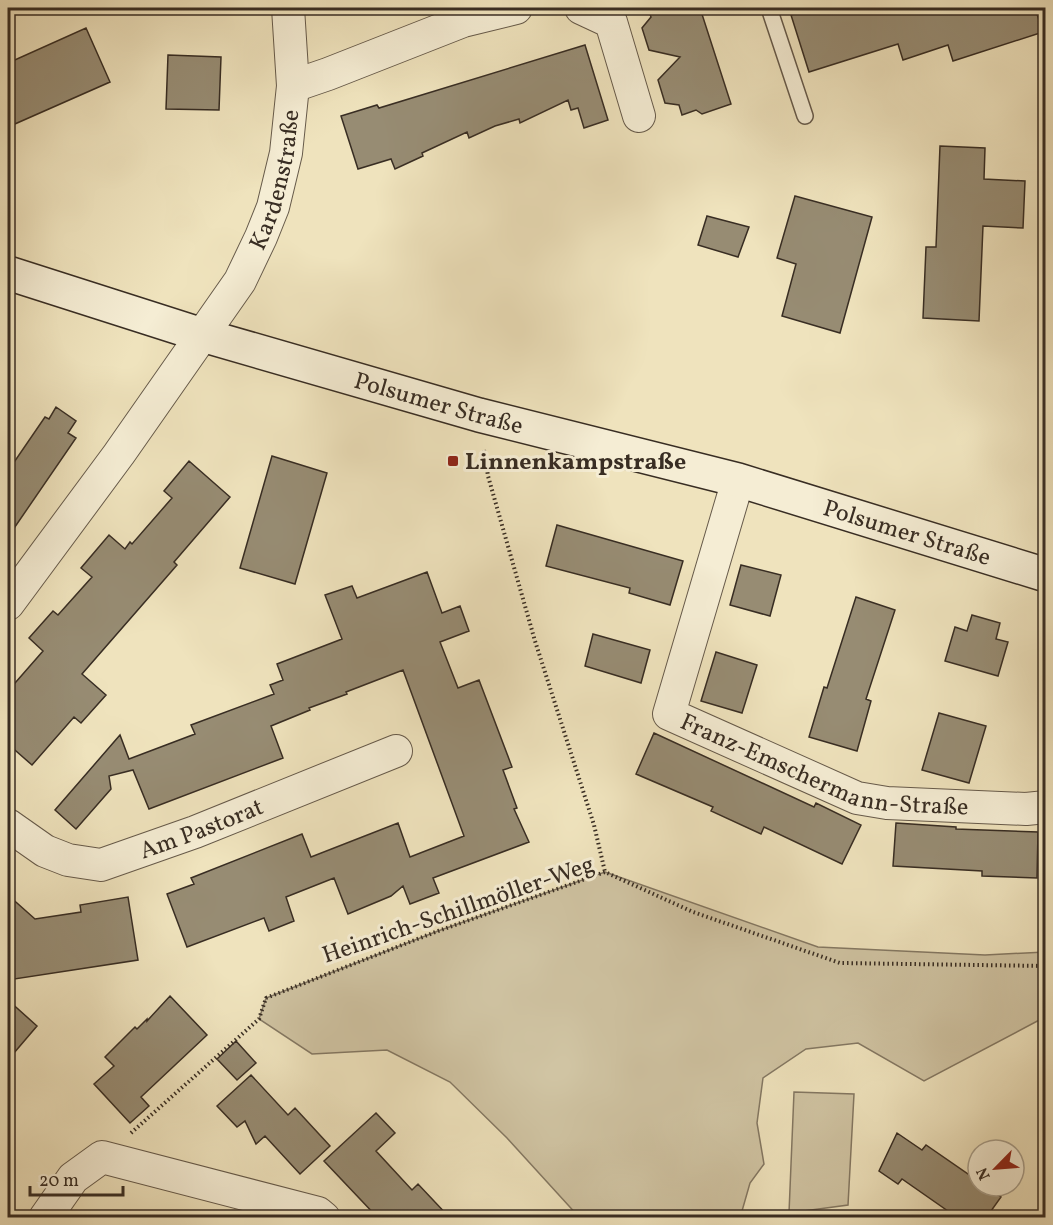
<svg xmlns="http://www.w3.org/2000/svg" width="1053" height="1225" font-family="Vollkorn,serif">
	<rect width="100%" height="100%" fill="#efe3bd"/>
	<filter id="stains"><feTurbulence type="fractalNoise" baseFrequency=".00333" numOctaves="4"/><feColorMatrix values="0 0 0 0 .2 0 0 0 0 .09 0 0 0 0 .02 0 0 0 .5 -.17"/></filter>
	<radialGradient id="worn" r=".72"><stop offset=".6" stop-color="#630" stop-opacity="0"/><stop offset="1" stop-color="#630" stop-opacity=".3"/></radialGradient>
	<path fill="#d0c4a3" stroke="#847863" stroke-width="1.5" d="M1045,230v93l-5,1z
		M605,872l213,75 167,8 60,-3v65l-121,64 -66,-38 -52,6 -43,29 -6,45 7,41 -14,19 -10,35 -161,-1 -72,-79 -57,-56 -63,-32 -75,4 -53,-35 7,-21 172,-67z
		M794,1092l60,2 -6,111 -59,8z"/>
	<path fill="#978c73" stroke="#382d23" stroke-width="1.5" d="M648,8h52l31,96 -29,10 -6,-4 -14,5 -3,-10 -14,-2 -7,-23 22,-23 -31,-7 -7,-22 9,-11z
		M814,8h221l8,24 -90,29 -5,-16 -45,15 -5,-16 -89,28 -18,-57z
		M86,28l24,54 -102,45v-64z
		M585,45l23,75 -24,8 -6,-20 -7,2 -3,-10 -48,23 -1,-4 -24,7 -26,12 -2,-6 -45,21 1,3 -28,13 -4,-10 -33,10 -17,-53 36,-11 2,3z
		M168,55l53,2 -2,53 -53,-1z
		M940,146l45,2 -1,31 41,2 -2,47 -40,-2 -4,95 -56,-3 3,-71h10z
		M795,196l77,21 -32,116 -58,-17 14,-52 -19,-6z
		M707,216l42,11 -11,30 -40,-12z
		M56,407l20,14 -8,12 8,5 -68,99v-66l37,-54 4,2z
		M272,456l55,17 -32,111 -55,-16z
		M189,461l41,36 -56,65 3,3 -95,109 24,21 -25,28 -7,-6 -42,48 -24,-21v-53l35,-40 -14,-13 24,-27 5,4 34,-38 -11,-9 28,-33 16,14 5,-7 2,2 40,-46 -8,-7z
		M557,525l126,36 -13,44 -41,-12 1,-5 -84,-22z
		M741,565l40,10 -11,41 -40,-11z
		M427,572l15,41 18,-7 9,25 -29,11 18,46 21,-8 33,87 -9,3 14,38 -3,1 15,33 -96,36 6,15 -29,11 -7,-18 -12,10 -43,18 -14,-36 -48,19 8,24 -25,10 -5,-13 -77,29 -20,-53 27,-10 -3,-6 111,-44 9,23 87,-34 12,34 54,-21 -61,-166 -57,22 1,2 -38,14 1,2 -39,16 12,32 -134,51 -16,-39 -24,6 2,13 -35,40 -21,-19 65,-75 9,24 66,-25 -4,-9 83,-31 -4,-9 13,-5 -6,-16 65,-25 -17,-44 27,-9 5,12z
		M856,597l39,13 -29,89 5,2 -14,50 -48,-14 15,-50 3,1z
		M972,615l28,8 -4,16 12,3 -10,34 -53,-15 10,-34 12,4z
		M593,634l57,16 -9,33 -56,-17z
		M716,652l41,13 -15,48 -41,-12z
		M939,713l47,13 -17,57 -47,-13z
		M654,733l160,74 2,-4 45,22 -19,39 -78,-37 -3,7 -50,-23 2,-4 -77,-33z
		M896,823l60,4v2l82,3 -1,46 -55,-2v-5l-89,-5z
		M8,895l27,24 46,-7 -1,-7 48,-8 10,63 -130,20z
		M170,996l37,39 -66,62 8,9 -19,17 -36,-39 20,-18 -9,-9 30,-30 2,2 10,-10v2z
		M8,1000l29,26 -29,34z
		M236,1041l20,22 -19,17 -20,-21z
		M251,1075l37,40 7,-7 35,38 -30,28 -35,-38 -9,8 -11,-23 -8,6 -20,-21z
		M376,1113l19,20 -19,18 36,39 6,-6 32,34h-72l-54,-57z
		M897,1133l25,17 4,-5 52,36v5h7l16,11 -15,21h-28l-56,-39 -4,5 -19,-13z"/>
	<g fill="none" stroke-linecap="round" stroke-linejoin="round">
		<g stroke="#665a4a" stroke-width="18">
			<path id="service" d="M769,8l36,108"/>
		</g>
		<g stroke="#665a4a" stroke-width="34">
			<g id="minor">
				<path d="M581,8l30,14 28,94"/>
				<path d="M293,86l35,-12 135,-53 53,-13"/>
				<path id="s1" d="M738,480l-69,234 188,84 30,5 139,6 20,-2"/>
				<path id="s2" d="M8,604l111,-150 121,-173 21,-44 12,-30 13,-54 7,-67 -5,-78"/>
				<path id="s3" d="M8,825l37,26 23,9 33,5 94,-33 201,-81"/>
				<path d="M45,1218l28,-40 29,-21 216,56 6,5"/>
			</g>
		</g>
		<g stroke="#382d23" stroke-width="36">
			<g id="secondary">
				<path id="s4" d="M8,273l194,62 277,80 259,65 308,95"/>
			</g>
		</g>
		<path stroke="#382d23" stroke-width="4" stroke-dasharray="1.5 3" stroke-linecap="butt" d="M484,450l4,26 47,165 59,184 11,47
			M131,1133l128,-114 7,-21 172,-67 167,-59 88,40 147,51 206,3"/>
		<use href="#service" stroke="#f5edd4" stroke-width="15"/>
		<use href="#minor" stroke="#f5edd4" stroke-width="32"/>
		<use href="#secondary" stroke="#f5edd4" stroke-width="33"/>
	</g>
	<rect fill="#8f2418" stroke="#f5edd4" stroke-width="2" x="447" y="455" width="12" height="12" rx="3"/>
	<g text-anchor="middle" stroke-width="6" stroke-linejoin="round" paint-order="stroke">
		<g font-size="24" fill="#382d23" stroke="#f5edd4">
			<text dy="8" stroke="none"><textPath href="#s2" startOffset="506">Kardenstraße</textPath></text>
			<text dy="8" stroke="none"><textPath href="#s4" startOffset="450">Polsumer Straße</textPath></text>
			<text dy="8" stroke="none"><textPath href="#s4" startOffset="936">Polsumer Straße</textPath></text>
			<text dy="8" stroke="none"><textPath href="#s1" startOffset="410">Franz-Emschermann-Straße</textPath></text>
			<text dy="8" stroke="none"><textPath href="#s3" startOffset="210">Am Pastorat</textPath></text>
			<text transform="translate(458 909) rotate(-19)" y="8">Heinrich-Schillmöller-Weg</text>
		</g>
		<g font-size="24" font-weight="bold" fill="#382d23" stroke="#f5edd4" text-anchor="start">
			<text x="465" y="469">Linnenkampstraße</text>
		</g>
	</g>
	<rect width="1053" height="1225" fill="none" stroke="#efe3bd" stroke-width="30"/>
	<rect x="9" y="9" width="1035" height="1207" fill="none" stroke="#382d23" stroke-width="3"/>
	<rect x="15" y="15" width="1023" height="1195" fill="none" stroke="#382d23" stroke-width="1.5"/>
	<g transform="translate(996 1168) rotate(245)"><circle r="28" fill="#f5edd4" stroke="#a9a08d" stroke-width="1.5"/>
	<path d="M0-4.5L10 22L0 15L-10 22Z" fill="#8f2418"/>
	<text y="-9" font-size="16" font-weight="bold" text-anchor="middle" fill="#382d23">N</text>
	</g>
	<path d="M30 1186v9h93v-9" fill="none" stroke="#382d23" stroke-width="3"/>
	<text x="39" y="1186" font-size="18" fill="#382d23" stroke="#f5edd4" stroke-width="4.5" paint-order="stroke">20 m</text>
	<rect width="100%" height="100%" filter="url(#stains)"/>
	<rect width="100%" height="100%" fill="url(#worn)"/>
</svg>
